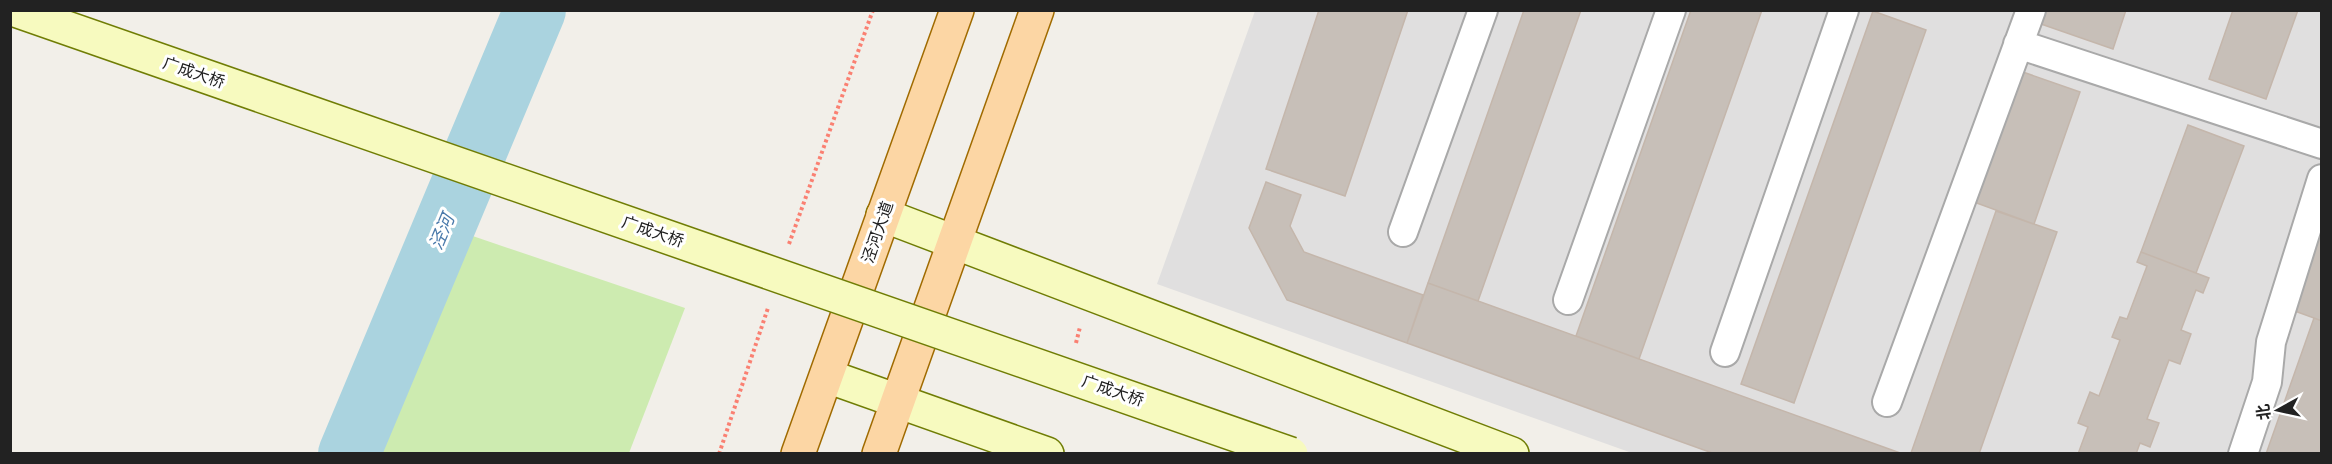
<svg xmlns="http://www.w3.org/2000/svg" width="2332" height="464" font-family="Quicksand,'Noto Sans SC',sans-serif">
	<rect width="100%" height="100%" fill="#f2efe9"/>
	<path fill="#e0dfdf" d="M1255,11h1066v442h-689l-475,-169z"/>
	<path fill="#cdebb0" d="M461,232l224,76 -56,145h-250z"/>
	<g fill="none" stroke-linecap="round" stroke-linejoin="round">
		<path stroke="#aad3df" stroke-width="62" d="M349,454l186,-444"/>
	</g>
	<path fill="#c7bfb8" stroke="#c4b6ab" stroke-width="1.5" d="M1319,10h89l-63,186 -79,-27z
		M1524,10h57l-103,291 -50,-18z
		M1691,10h71l-123,349 -63,-23z
		M2046,10h80l-13,39 -72,-25z
		M2233,10h65l-32,89 -57,-20z
		M1873,11l53,19 -132,373 -53,-19z
		M2020,71l60,21 -46,132 -60,-22z
		M2188,125l56,21 -48,127 -55,-21z
		M1266,182l35,13 -11,31 14,26 119,43 -16,48 -120,-43 -38,-72z
		M1996,211l61,21 -78,222h-66l-2,-1z
		M2322,226v95l-30,-11z
		M2141,252l68,26 -6,15 -7,-3 -15,40 10,4 -11,30 -11,-4 -22,59 12,4 -9,24 -10,-4 -4,11h-58l10,-27 -10,-4 12,-31 9,4 21,-56 -8,-3 8,-20 7,2 20,-53 -10,-4z
		M1428,283l475,171h-188l-308,-111z
		M2314,318l8,3v133h-56z"/>
	<g fill="none" stroke-linecap="round" stroke-linejoin="round">
		<g stroke="#a9a9a9" stroke-width="32">
			<path id="street" d="M2018,44l304,100
				M1403,232l80,-222
				M1568,300l103,-290
				M1725,352l119,-342
				M1887,402l144,-392
				M2243,454l24,-72 4,-40 51,-163"/>
		</g>
		<g stroke="#707d05" stroke-width="36">
			<path id="secondary" d="M883,215l629,239
				M827,376l220,78"/>
		</g>
		<g stroke="#a06b00" stroke-width="36">
			<path id="primary" d="M798,454l159,-444
				M879,454l158,-444"/>
		</g>
		<path stroke="#fa8072" stroke-width="4" stroke-dasharray="3 3" stroke-linecap="butt" d="M789,244l84,-234
			M1076,343l4,-16
			M719,454l49,-146"/>
		<use href="#street" stroke="#fff" stroke-width="28"/>
		<use href="#secondary" stroke="#f7fabf" stroke-width="33"/>
		<use href="#primary" stroke="#fcd6a4" stroke-width="33"/>
		<g stroke="#707d05" stroke-width="36" stroke-linecap="butt">
			<path id="secondary-bridge" d="M15,10l1276,444"/>
		</g>
		<use href="#secondary-bridge" stroke="#f7fabf" stroke-width="33"/>
	</g>
	<g text-anchor="middle" stroke-width="6" stroke-linejoin="round" paint-order="stroke">
		<g font-size="16" fill="#222" stroke="#fff">
			<text transform="translate(194 72) rotate(19)" y="6">广成大桥</text>
			<text transform="translate(653 231) rotate(19)" y="6">广成大桥</text>
			<text transform="translate(877 232) rotate(-71)" y="6">泾河大道</text>
			<text transform="translate(1113 390) rotate(19)" y="6">广成大桥</text>
		</g>
		<g font-size="18" font-style="italic" fill="#4a7aab" stroke="#fff">
			<text transform="translate(442 232) rotate(-67)" y="6">泾河</text>
		</g>
	</g>
	<rect width="2332" height="464" fill="none" stroke="#222222" stroke-width="24"/>
	<g transform="translate(2278 410) rotate(262)" stroke="#ffffff" stroke-width="4.5" paint-order="stroke">
	<path d="M0-4.5L10 22L0 15L-10 22Z" fill="#222222"/>
	<text y="-9" font-size="16" font-weight="bold" text-anchor="middle" fill="#222222">北</text>
	</g>
</svg>
